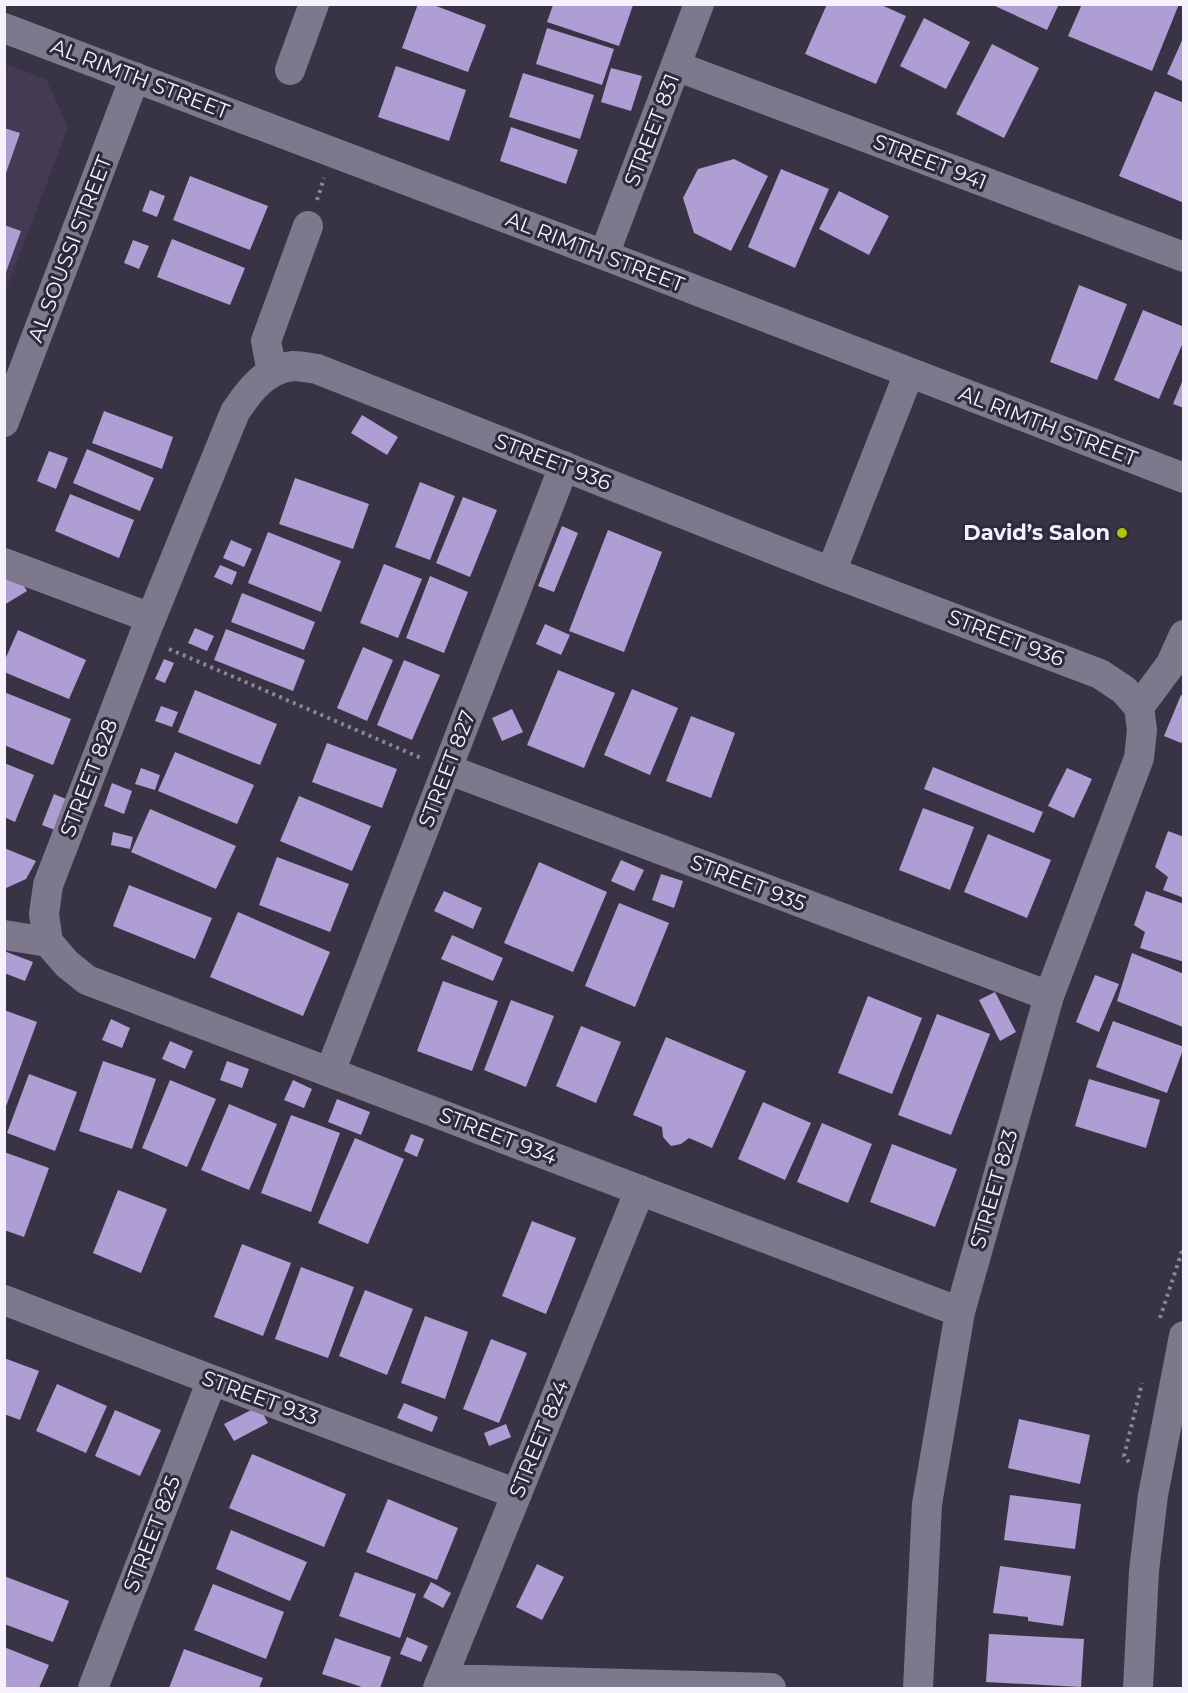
<svg xmlns="http://www.w3.org/2000/svg" width="1188" height="1693" font-family="Montserrat,sans-serif">
	<rect width="100%" height="100%" fill="#393346"/>
	<path fill="#433b54" d="M5,64l41,15 22,48 -63,166z"/>
	<path fill="#ae9ed4" d="M418,4h13l55,21 -18,47 -66,-24z
		M827,4h52l27,12 -30,68 -71,-30z
		M996,4h63l-12,26 -52,-24z
		M1082,4h97l-27,67 -84,-35z
		M553,5h80l-14,41 -72,-24z
		M924,18l46,24 -24,47 -46,-23z
		M547,28l67,21 -12,36 -66,-21z
		M1184,36v46l-17,-8z
		M992,44l47,24 -35,70 -48,-24z
		M396,66l70,24 -17,51 -71,-24z
		M611,68l31,8 -11,35 -30,-9z
		M523,73l71,22 -14,44 -71,-22z
		M1155,91l29,12v100l-65,-27z
		M511,127l67,23 -12,34 -66,-23z
		M4,128l16,5 -15,43h-1z
		M734,159l34,17 -37,75 -37,-18 -11,-35 15,-29z
		M781,169l48,20 -34,79 -47,-21z
		M190,176l78,30 -18,44 -77,-30z
		M150,190l15,6 -8,21 -15,-6z
		M839,191l50,25 -20,39 -50,-26z
		M4,225l17,6 -16,44h-1z
		M172,239l73,29 -15,37 -73,-28z
		M133,240l16,6 -10,23 -15,-6z
		M1079,285l48,19 -30,76 -47,-18z
		M1143,310l41,17v13l-25,59 -45,-19z
		M1184,377v31l-11,-4z
		M104,411l69,26 -11,32 -70,-26z
		M362,415l36,22 -11,18 -36,-22z
		M87,449l67,29 -14,33 -67,-28z
		M49,451l19,7 -12,31 -19,-8z
		M295,478l74,26 -16,45 -74,-25z
		M420,482l35,14 -25,64 -35,-13z
		M70,494l64,26 -15,38 -64,-27z
		M463,497l34,13 -27,67 -34,-14z
		M562,526l16,7 -24,59 -16,-6z
		M608,530l54,22 -38,100 -55,-21z
		M268,532l73,29 -20,51 -73,-29z
		M231,540l21,9 -8,18 -21,-9z
		M384,564l38,15 -24,59 -38,-15z
		M220,565l17,7 -5,13 -18,-8z
		M15,571l12,20 -23,14v-27z
		M430,576l38,16 -24,61 -38,-15z
		M242,593l73,29 -11,28 -73,-28z
		M545,624l25,11 -9,20 -25,-11z
		M195,628l19,8 -7,15 -19,-8z
		M226,629l79,31 -12,31 -79,-31z
		M18,630l68,30 -17,39 -65,-27v-10z
		M363,647l30,13 -26,61 -30,-13z
		M164,659l10,4 -9,20 -10,-4z
		M404,660l36,15 -28,65 -35,-15z
		M558,670l57,23 -31,75 -57,-23z
		M632,689l46,19 -28,67 -46,-20z
		M195,690l82,34 -17,41 -82,-33z
		M4,692l67,27 -18,46 -49,-20z
		M1181,695l3,1v42l-3,5 -17,-7z
		M161,706l17,6 -6,15 -17,-6z
		M512,709l11,23 -21,9 -10,-23z
		M691,716l44,17 -24,65 -45,-17z
		M327,743l70,26 -15,39 -70,-26z
		M175,752l79,33 -17,39 -79,-33z
		M4,763l30,12 -19,47 -11,-5z
		M933,767l110,45 -9,21 -110,-44z
		M141,768l19,7 -5,15 -20,-6z
		M1067,768l25,11 -18,39 -26,-12z
		M112,783l20,8 -8,23 -20,-8z
		M54,794l19,8 -13,30 -18,-7z
		M299,796l72,30 -19,45 -72,-30z
		M923,808l51,19 -24,63 -51,-20z
		M150,809l86,37 -20,43 -85,-37z
		M1168,831l16,6v61l-21,-8 5,-13 -13,-10z
		M113,832l20,5 -3,12 -19,-4z
		M988,834l63,26 -24,58 -63,-26z
		M4,848l32,13 -10,18 -22,10z
		M277,857l72,27 -19,48 -71,-27z
		M621,860l23,10 -10,21 -23,-10z
		M539,862l68,30 -34,80 -69,-29z
		M661,874l22,7 -9,27 -22,-8z
		M129,885l83,33 -17,41 -82,-33z
		M444,891l38,17 -9,21 -39,-18z
		M1146,891l38,13v58l-44,-14 5,-16 -11,-7z
		M619,903l50,20 -34,84 -50,-21z
		M238,912l92,40 -27,64 -93,-39z
		M452,935l51,23 -10,23 -52,-22z
		M4,951l29,11 -8,19 -21,-8z
		M1132,953l52,21 -1,53 -66,-26z
		M1095,975l24,9 -20,48 -23,-10z
		M443,981l55,20 -26,70 -55,-20z
		M995,992l21,40 -16,9 -21,-41z
		M868,996l54,22 -30,76 -54,-21z
		M511,1000l43,16 -28,71 -42,-17z
		M4,1010l33,12 -32,87h-1z
		M937,1014l53,20 -39,101 -53,-20z
		M111,1019l19,9 -8,20 -20,-8z
		M1113,1021l71,26 -17,46 -71,-26z
		M581,1026l40,16 -25,61 -40,-17z
		M666,1037l80,34 -34,77 -23,-10 -8,6 -10,2 -8,-9 -1,-10 -29,-12z
		M170,1041l23,10 -8,18 -23,-10z
		M103,1061l53,18 -24,70 -53,-18z
		M227,1061l22,8 -7,19 -22,-8z
		M29,1074l48,18 -22,59 -48,-18z
		M1089,1079l71,21 -14,48 -71,-22z
		M170,1080l46,19 -29,68 -45,-19z
		M293,1080l19,9 -8,19 -20,-8z
		M337,1099l33,13 -9,23 -33,-13z
		M763,1102l48,21 -26,57 -47,-21z
		M229,1104l48,20 -28,66 -48,-20z
		M291,1115l49,18 -29,79 -50,-19z
		M822,1123l50,21 -24,59 -51,-21z
		M411,1134l13,5 -7,18 -13,-6z
		M355,1138l49,21 -36,85 -50,-21z
		M892,1144l65,25 -22,58 -65,-25z
		M4,1152l45,16 -25,69 -20,-7z
		M118,1190l49,19 -26,64 -48,-20z
		M532,1221l44,17 -30,76 -44,-18z
		M242,1244l49,19 -28,73 -49,-19z
		M301,1267l53,20 -26,71 -53,-19z
		M365,1290l48,19 -26,66 -48,-19z
		M425,1316l43,16 -23,67 -44,-16z
		M491,1339l36,14 -28,70 -36,-14z
		M4,1358l35,13 -19,49 -16,-6z
		M57,1384l50,22 -21,47 -50,-22z
		M404,1403l34,14 -6,15 -35,-14z
		M259,1406l9,17 -34,18 -10,-17z
		M115,1410l46,20 -21,46 -45,-20z
		M1019,1419l71,16 -10,49 -72,-16z
		M506,1424l5,13 -22,9 -5,-13z
		M252,1454l94,40 -22,53 -95,-39z
		M1010,1495l71,9 -6,45 -71,-9z
		M388,1499l70,29 -21,52 -71,-28z
		M231,1530l76,32 -17,39 -74,-32z
		M537,1564l27,13 -22,43 -26,-13z
		M1000,1566l71,10 -8,50 -35,-5v-4l-35,-4z
		M355,1572l61,22 -16,44 -61,-22z
		M4,1576l65,25 -16,41 -49,-18z
		M431,1582l20,11 -8,15 -20,-11z
		M213,1584l71,28 -18,47 -72,-29z
		M989,1634l95,5 -3,48 -95,-5z
		M407,1637l21,9 -7,16 -21,-8z
		M335,1638l56,19 -11,31h-15l-43,-14z
		M4,1647l45,18 -10,23h-35z
		M184,1649l79,29 -4,10h-90z"/>
	<g fill="none" stroke-linecap="round" stroke-linejoin="round">
		<path stroke="#8b8696" stroke-width="4" stroke-dasharray="3 4.5" stroke-linecap="butt" d="M317,200l7,-22
			M169,649l252,109
			M1160,1318l24,-73
			M1129,1462l-5,-6 18,-73"/>
		<path stroke="#7e788d" stroke-width="30" d="M4,28l600,227 580,223
			M676,66l508,191
			M290,70l24,-66
			M604,255l95,-251
			M272,372l-6,-31 42,-115
			M4,422l131,-345
			M4,563l147,55
			M831,572l78,-199
			M1139,707l32,-43 13,-29
			M447,769l602,227
			M4,935l44,7
			M48,942l-4,-28 4,-29 95,-247 92,-226c14,-21 30,-43 58,-46 8,0 16,2 24,3l514,203 269,102 24,16 15,17
			M48,942l19,22 20,16 873,332
			M330,1072l234,-606
			M4,1300l208,80 305,114
			M442,1679l329,9
			M93,1688l119,-308
			M438,1688l202,-498
			M918,1688l9,-184 33,-192 89,-316 90,-238 3,-28 -3,-23
			M1138,1688l6,-117 9,-76 31,-159"/>
	</g>
	<circle fill="#afc507" stroke="#2f293c" stroke-width="2" cx="1122" cy="533" r="6"/>
	<g text-anchor="middle" stroke-width="6" stroke-linejoin="round" paint-order="stroke">
		<g font-size="21" fill="#f5f2fe" stroke="#2f293c">
			<text transform="translate(140 79) rotate(21)" y="7">AL RIMTH STREET</text>
			<text transform="translate(652 130) rotate(-69)" y="7">STREET 831</text>
			<text transform="translate(930 162) rotate(21)" y="7">STREET 941</text>
			<text transform="translate(70 249) rotate(-69)" y="7">AL SOUSSI STREET</text>
			<text transform="translate(595 252) rotate(21)" y="7">AL RIMTH STREET</text>
			<text transform="translate(1048 426) rotate(21)" y="7">AL RIMTH STREET</text>
			<text transform="translate(553 462) rotate(21)" y="7">STREET 936</text>
			<text transform="translate(1006 638) rotate(21)" y="7">STREET 936</text>
			<text transform="translate(447 769) rotate(-69)" y="7">STREET 827</text>
			<text transform="translate(89 778) rotate(-69)" y="7">STREET 828</text>
			<text transform="translate(748 883) rotate(21)" y="7">STREET 935</text>
			<text transform="translate(498 1136) rotate(21)" y="7">STREET 934</text>
			<text transform="translate(994 1189) rotate(-74)" y="7">STREET 823</text>
			<text transform="translate(260 1398) rotate(20)" y="7">STREET 933</text>
			<text transform="translate(539 1439) rotate(-68)" y="7">STREET 824</text>
			<text transform="translate(152 1534) rotate(-69)" y="7">STREET 825</text>
		</g>
		<g font-size="21" font-weight="bold" fill="#f5f2fe" stroke="#2f293c" text-anchor="end">
			<text x="1110" y="540">David’s Salon</text>
		</g>
	</g>
	<rect width="1188" height="1693" fill="none" stroke="#f5f2fe" stroke-width="12"/>
</svg>
